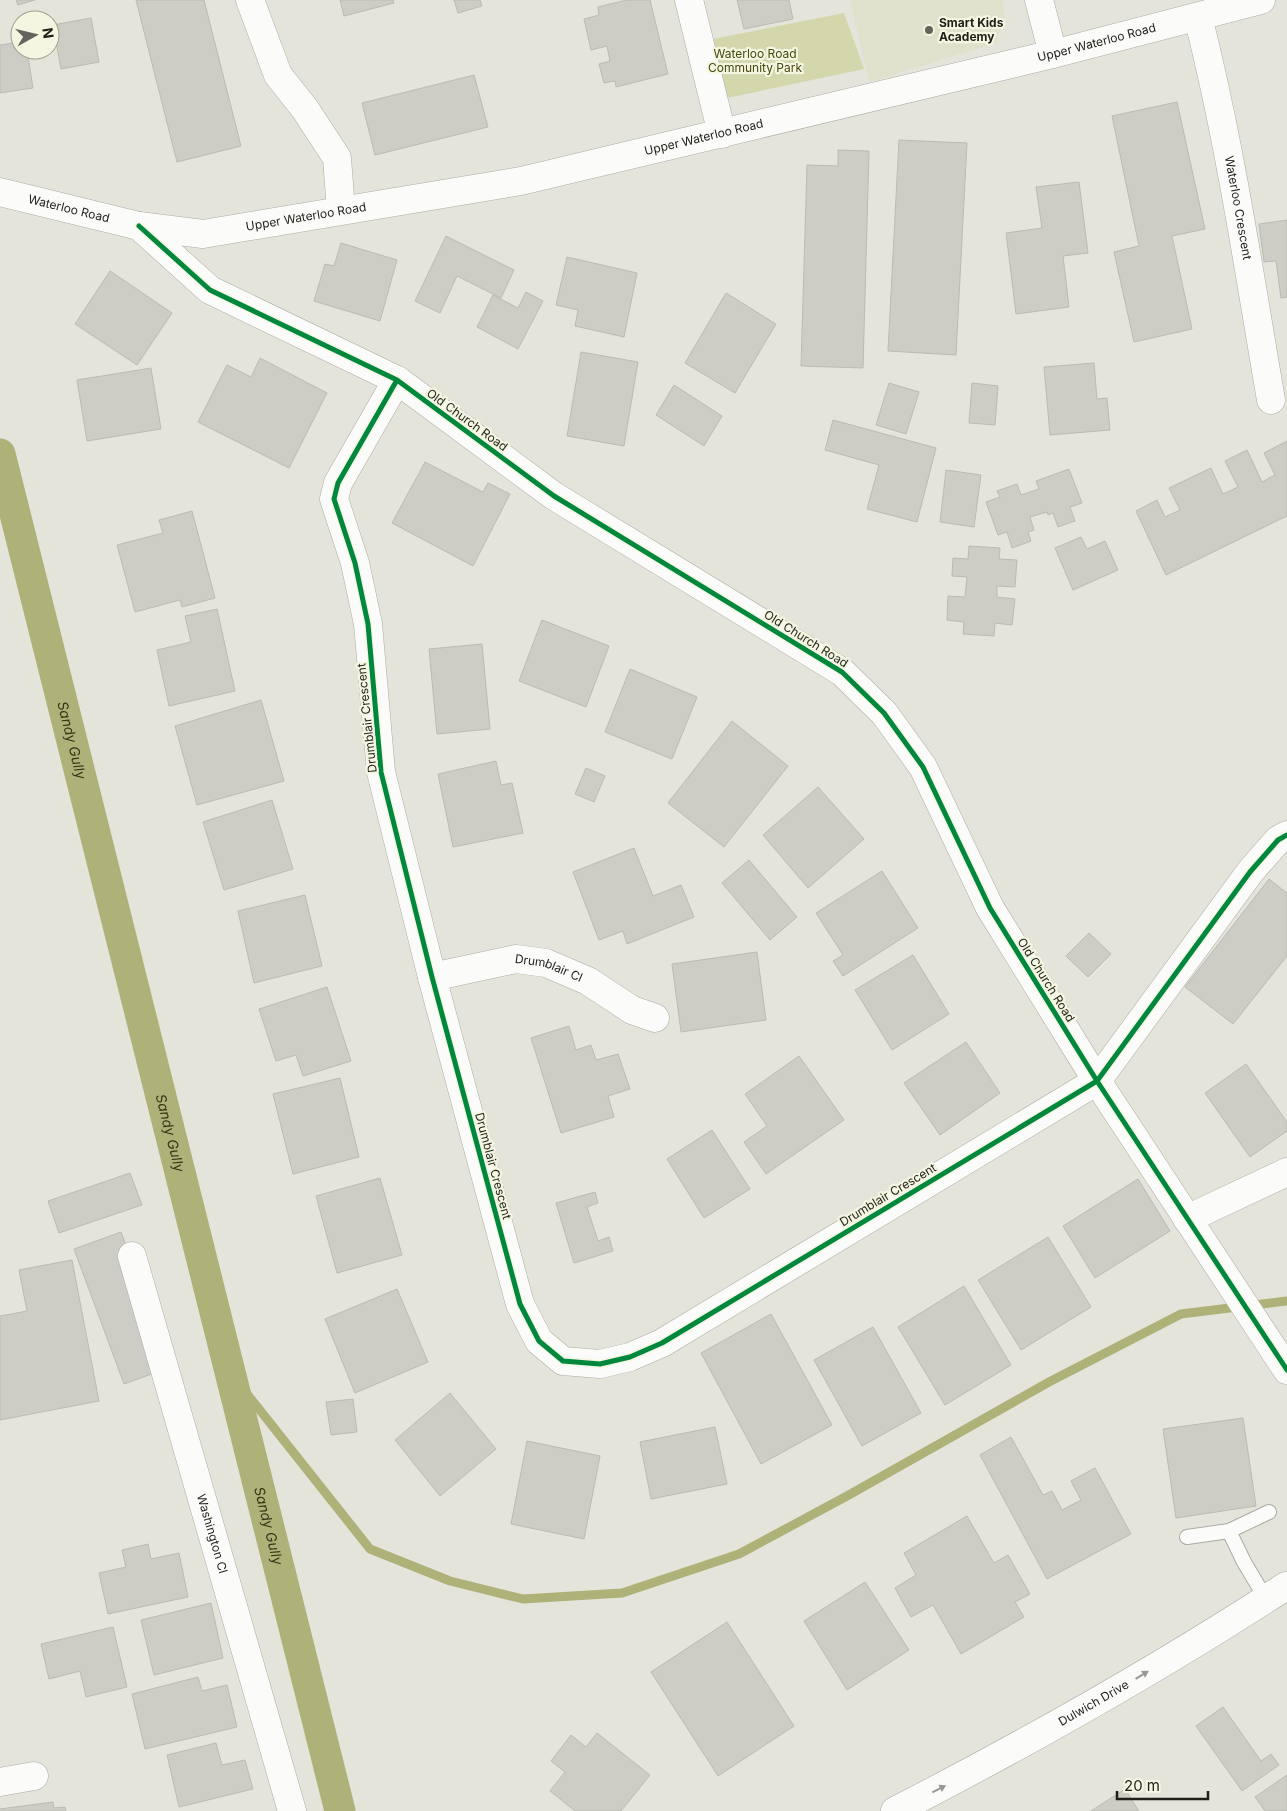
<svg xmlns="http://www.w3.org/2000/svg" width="1287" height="1811" font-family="Inter,sans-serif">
	<rect width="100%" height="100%" fill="#e4e4da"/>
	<path fill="#e0e1cd" d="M850,0h152l3,16 -9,27 -127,39z"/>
	<path fill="#d4d6ac" d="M844,13l20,56 -137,29 -14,-59z"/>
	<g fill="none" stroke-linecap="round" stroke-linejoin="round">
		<path stroke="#aeb178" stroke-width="9" d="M228,1370l142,179 80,32 73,18 99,-6 117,-39 108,-58 202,-114 132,-68 106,-13"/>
		<path stroke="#aeb178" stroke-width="31" id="s1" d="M0,454l340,1357"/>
	</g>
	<path fill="#cdcdc5" stroke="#bbbbb4" d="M16,0h19l-17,5z
		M136,0h68l37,146 -64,16z
		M340,0h53l1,3 -50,13z
		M454,0h26l2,6 -24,7z
		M627,0h23l18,74 -52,13 -1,-6 -11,2 -5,-19 11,-3 -3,-15 -16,4 -7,-31 15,-4 -1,-8z
		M737,0h52l4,19 -49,10z
		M91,18l8,44 -38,7 -8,-44z
		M20,42v8h7l6,38 -33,5v-48z
		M474,75l14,52 -113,28 -13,-52z
		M1177,102l28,127 -33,7 20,93 -58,13 -20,-90 25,-6 -27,-130z
		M899,140l68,3 -11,212 -68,-4z
		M838,150l31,1 -6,217 -62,-2 6,-201 31,1z
		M1079,182l9,71 -25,3 6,51 -53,7 -10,-81 36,-5 -6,-41z
		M1287,220v77l-6,1 -5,-37 -12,1 -5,-38z
		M446,236l68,34 -13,28 -44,-22 -17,37 -25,-12z
		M341,243l56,17 -17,61 -66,-20 11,-37 9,2z
		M567,257l70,16 -13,64 -49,-11 3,-16 -22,-5z
		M110,271l62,42 -35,52 -62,-41z
		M526,292l17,9 -25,48 -41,-22 16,-32 25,13z
		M726,293l50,31 -41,69 -50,-30z
		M581,352l57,10 -14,84 -57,-10z
		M260,358l67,35 -38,75 -91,-46 29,-57 24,12z
		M1094,363l3,36 10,-1 3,32 -60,5 -6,-68z
		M151,368l10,61 -74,12 -10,-61z
		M889,383l30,9 -13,42 -30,-9z
		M972,383l26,3 -3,39 -26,-2z
		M674,385l48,31 -18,30 -48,-31z
		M833,420l103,28 -19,74 -50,-13 12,-44 -54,-15z
		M1287,441v75l-121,59 -30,-64 21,-11 8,17 15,-7 -11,-22 42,-20 12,26 15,-7 -13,-26 22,-11 15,32 13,-7 -11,-22z
		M425,462l58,30 5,-9 22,11 -37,72 -81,-43z
		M1069,469l13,34 -12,4 5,14 -17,6 -5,-14 -5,2 -1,-3 -17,5 4,13 -6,2 3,9 -19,7 -5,-16 -9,3 -12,-33 14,-5 -3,-6 20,-7 4,11 18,-6 -3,-8z
		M946,470l35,5 -7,52 -34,-5z
		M192,511l23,87 -33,9 -2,-7 -45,12 -18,-67 46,-12 -4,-13z
		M1081,537l6,12 18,-8 13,29 -45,20 -18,-42z
		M969,546l31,2 -1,11 18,1 -2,27 -18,-1v11l18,2 -3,26 -17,-2 -1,13 -31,-2 1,-12 -17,-2 1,-24 17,1 2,-20 -15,-1 1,-18 15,1z
		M217,609l18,82 -66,15 -12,-56 34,-8 -6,-26z
		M542,620l67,26 -23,61 -67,-26z
		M482,644l8,85 -53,5 -8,-85z
		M630,669l67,28 -25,62 -67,-27z
		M261,700l23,81 -87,24 -22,-79z
		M732,721l56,45 -64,81 -56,-44z
		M496,761l5,24 11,-2 11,50 -70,14 -15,-73z
		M586,768l19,8 -11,26 -19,-8z
		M818,787l46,52 -56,49 -45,-53z
		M272,800l21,69 -69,21 -21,-68z
		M634,848l19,48 28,-11 13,32 -67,27 -4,-13 -24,9 -26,-68z
		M749,860l48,57 -27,23 -48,-57z
		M882,871l36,57 -75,48 -10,-15 10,-6 -27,-42z
		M1269,879l18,14v63l-54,68 -48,-37z
		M305,895l17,71 -68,17 -16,-72z
		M1089,933l22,21 -23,23 -22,-21z
		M757,952l9,68 -85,12 -9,-68z
		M913,955l36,59 -57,36 -37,-60z
		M327,987l24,74 -48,15 -7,-21 -20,6 -17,-52z
		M569,1026l7,24 15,-5 5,15 22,-6 12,35 -22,7 6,21 -53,16 -30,-95z
		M966,1042l34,51 -60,42 -36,-52z
		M799,1056l45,64 -78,54 -22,-32 23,-16 -22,-32z
		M1246,1064l41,58v9l-37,26 -45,-64z
		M340,1078l19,79 -66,17 -20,-80z
		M712,1130l38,59 -46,29 -37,-59z
		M130,1173l12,32 -83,28 -11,-32z
		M380,1178l22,77 -65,18 -21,-77z
		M1138,1179l32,52 -75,47 -32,-52z
		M595,1192l3,11 -11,4 11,34 11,-4 4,14 -39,12 -18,-60z
		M121,1232l50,135 -47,17 -50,-135z
		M1048,1237l43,70 -70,43 -43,-70z
		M72,1260l27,141 -99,19v-104l27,-5 -8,-41z
		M964,1286l47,79 -66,40 -47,-78z
		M397,1289l31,73 -73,31 -30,-74z
		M771,1314l61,111 -71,39 -60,-111z
		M873,1327l48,86 -59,33 -48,-86z
		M450,1393l46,56 -56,47 -45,-56z
		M353,1399l4,33 -26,3 -5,-33z
		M1243,1418l13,88 -80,12 -13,-89z
		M715,1427l12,57 -76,15 -11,-57z
		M1011,1437l32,58 9,-4 10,19 19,-10 -10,-19 24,-13 36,66 -84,45 -67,-124z
		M527,1441l73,15 -16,83 -73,-15z
		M967,1516l27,47 14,-8 22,39 -15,8 9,15 -63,37 -28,-49 -22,12 -16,-29 21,-13 -12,-22z
		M148,1544l3,15 28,-6 9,44 -80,17 -9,-41 27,-6 -4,-17z
		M865,1582l44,68 -62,40 -43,-69z
		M211,1603l12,55 -69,17 -13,-55z
		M727,1622l67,104 -76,50 -67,-104z
		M113,1627l14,60 -41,10 -6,-26 -31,8 -8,-35z
		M198,1677l4,14 25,-6 10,42 -92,22 -13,-55z
		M1223,1707l38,54 10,-7 8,11 -37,26 -46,-65z
		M597,1733l53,42 -29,36h-46l-25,-20 15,-19 -14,-11 20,-26 15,12z
		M216,1743l6,22 23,-5 8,29 -74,18 -12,-52z
		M1287,1775v36h-22l-10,-14z
		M1125,1789l14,22h-48z
		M53,1802l1,6 11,-1 1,4h-66v-2z"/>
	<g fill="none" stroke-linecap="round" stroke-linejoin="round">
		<g stroke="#acaca5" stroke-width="16">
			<path id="service" d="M1229,1531l15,31 22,37
				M1187,1537l42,-6 40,-19"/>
		</g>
		<g stroke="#acaca5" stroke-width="29">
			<g id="minor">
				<path d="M250,0l28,75 27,34 32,49 4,52"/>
				<path d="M689,0l33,134"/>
				<path d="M1039,0l14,54"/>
				<path id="s2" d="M1198,17c32,126 51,255 73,383"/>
				<path d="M139,226l71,64 187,90 157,116 288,176 42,41 39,54 67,141 107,173 190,289"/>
				<path d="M397,380l-59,103 -4,16 21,64 13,61 13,148 51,205 88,327 19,37 24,20 37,3 30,-7 32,-14 435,-262 153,-209 28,-32 9,-5"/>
				<path id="s3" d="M432,977l84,-18 30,4 42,18 44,29 23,8"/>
				<path d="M1187,1219l100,-47"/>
				<path id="s4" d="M132,1256l160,555"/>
				<path d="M0,1782l34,-6"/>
				<path id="s5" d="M895,1811c134,-69 265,-143 391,-225"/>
			</g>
		</g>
		<g stroke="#acaca5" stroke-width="29">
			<g id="secondary">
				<path id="s6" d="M0,192l139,34 64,8 318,-53 532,-127 208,-54"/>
			</g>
		</g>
		<use href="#service" stroke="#fbfbf9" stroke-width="14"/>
		<use href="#minor" stroke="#fbfbf9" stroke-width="28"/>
		<use href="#secondary" stroke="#fbfbf9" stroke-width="28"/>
		<g stroke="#f4f6e2" stroke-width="8">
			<path id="cycleway" d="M139,226l71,64 187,90 157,116 288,176 42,41 39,54 67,141 107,173 190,289
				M397,380l-59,103 -4,16 21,64 13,61 13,148 51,205 88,327 19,37 24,20 37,3 30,-7 32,-14 435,-262 153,-209 28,-32 9,-5"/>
		</g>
		<use href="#cycleway" stroke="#00873e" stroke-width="5"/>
	</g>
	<defs><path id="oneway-solid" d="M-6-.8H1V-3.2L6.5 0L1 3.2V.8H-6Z" transform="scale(1.25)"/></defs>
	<g fill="#989894">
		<use href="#oneway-solid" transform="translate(1142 1675) rotate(-31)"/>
		<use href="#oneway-solid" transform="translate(939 1789) rotate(-27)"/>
	</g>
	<circle fill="#64645c" stroke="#f4f6e2" stroke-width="2" cx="929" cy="30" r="5"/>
	<g text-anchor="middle" stroke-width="4.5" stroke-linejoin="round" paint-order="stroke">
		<g font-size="12" font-weight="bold" fill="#1f1f18" stroke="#f4f6e2" text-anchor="start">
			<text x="939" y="27">Smart Kids<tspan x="939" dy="14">Academy</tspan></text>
		</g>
		<g font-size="12" fill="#1f1f18" stroke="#f4f6e2">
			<text dy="4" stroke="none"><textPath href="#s6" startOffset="1122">Upper Waterloo Road</textPath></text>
			<text dy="4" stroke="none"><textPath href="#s6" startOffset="718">Upper Waterloo Road</textPath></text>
			<text dy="4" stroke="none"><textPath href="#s2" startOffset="195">Waterloo Crescent</textPath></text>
			<text dy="4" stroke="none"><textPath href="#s6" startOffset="71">Waterloo Road</textPath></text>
			<text dy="4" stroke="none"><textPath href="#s6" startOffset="312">Upper Waterloo Road</textPath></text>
			<text transform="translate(467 420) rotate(36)" y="4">Old Church Road</text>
			<text transform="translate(806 639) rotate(32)" y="4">Old Church Road</text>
			<text transform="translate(367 718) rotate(-96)" y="4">Drumblair Crescent</text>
			<text dy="4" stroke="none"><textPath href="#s3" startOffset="120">Drumblair Cl</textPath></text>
			<text transform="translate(1046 980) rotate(58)" y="4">Old Church Road</text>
			<text transform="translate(493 1166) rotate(75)" y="4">Drumblair Crescent</text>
			<text transform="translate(888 1195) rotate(-31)" y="4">Drumblair Crescent</text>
			<text dy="4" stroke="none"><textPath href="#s4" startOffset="289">Washington Cl</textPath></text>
			<text dy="4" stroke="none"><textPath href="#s5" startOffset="226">Dulwich Drive</textPath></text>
		</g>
		<g font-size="12" fill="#47490d" stroke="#f4f6e2">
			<text x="755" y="58">Waterloo Road<tspan x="755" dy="14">Community Park</tspan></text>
		</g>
		<g font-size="14" font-style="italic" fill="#343614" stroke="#f4f6e2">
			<text dy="5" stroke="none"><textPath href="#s1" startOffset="295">Sandy Gully</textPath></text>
			<text dy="5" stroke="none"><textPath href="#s1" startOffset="700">Sandy Gully</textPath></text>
			<text dy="5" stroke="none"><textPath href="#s1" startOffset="1105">Sandy Gully</textPath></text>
		</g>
	</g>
	<g transform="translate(35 35) rotate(82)"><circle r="24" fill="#f4f6e2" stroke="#9fa091"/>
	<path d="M0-4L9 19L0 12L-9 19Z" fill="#64645c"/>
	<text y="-8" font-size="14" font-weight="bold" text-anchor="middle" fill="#1f1f18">N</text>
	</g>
	<path d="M1117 1791v8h91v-8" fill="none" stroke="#1f1f18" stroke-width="2.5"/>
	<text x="1124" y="1791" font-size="15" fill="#1f1f18" stroke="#f4f6e2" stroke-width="4" paint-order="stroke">20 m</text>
</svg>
